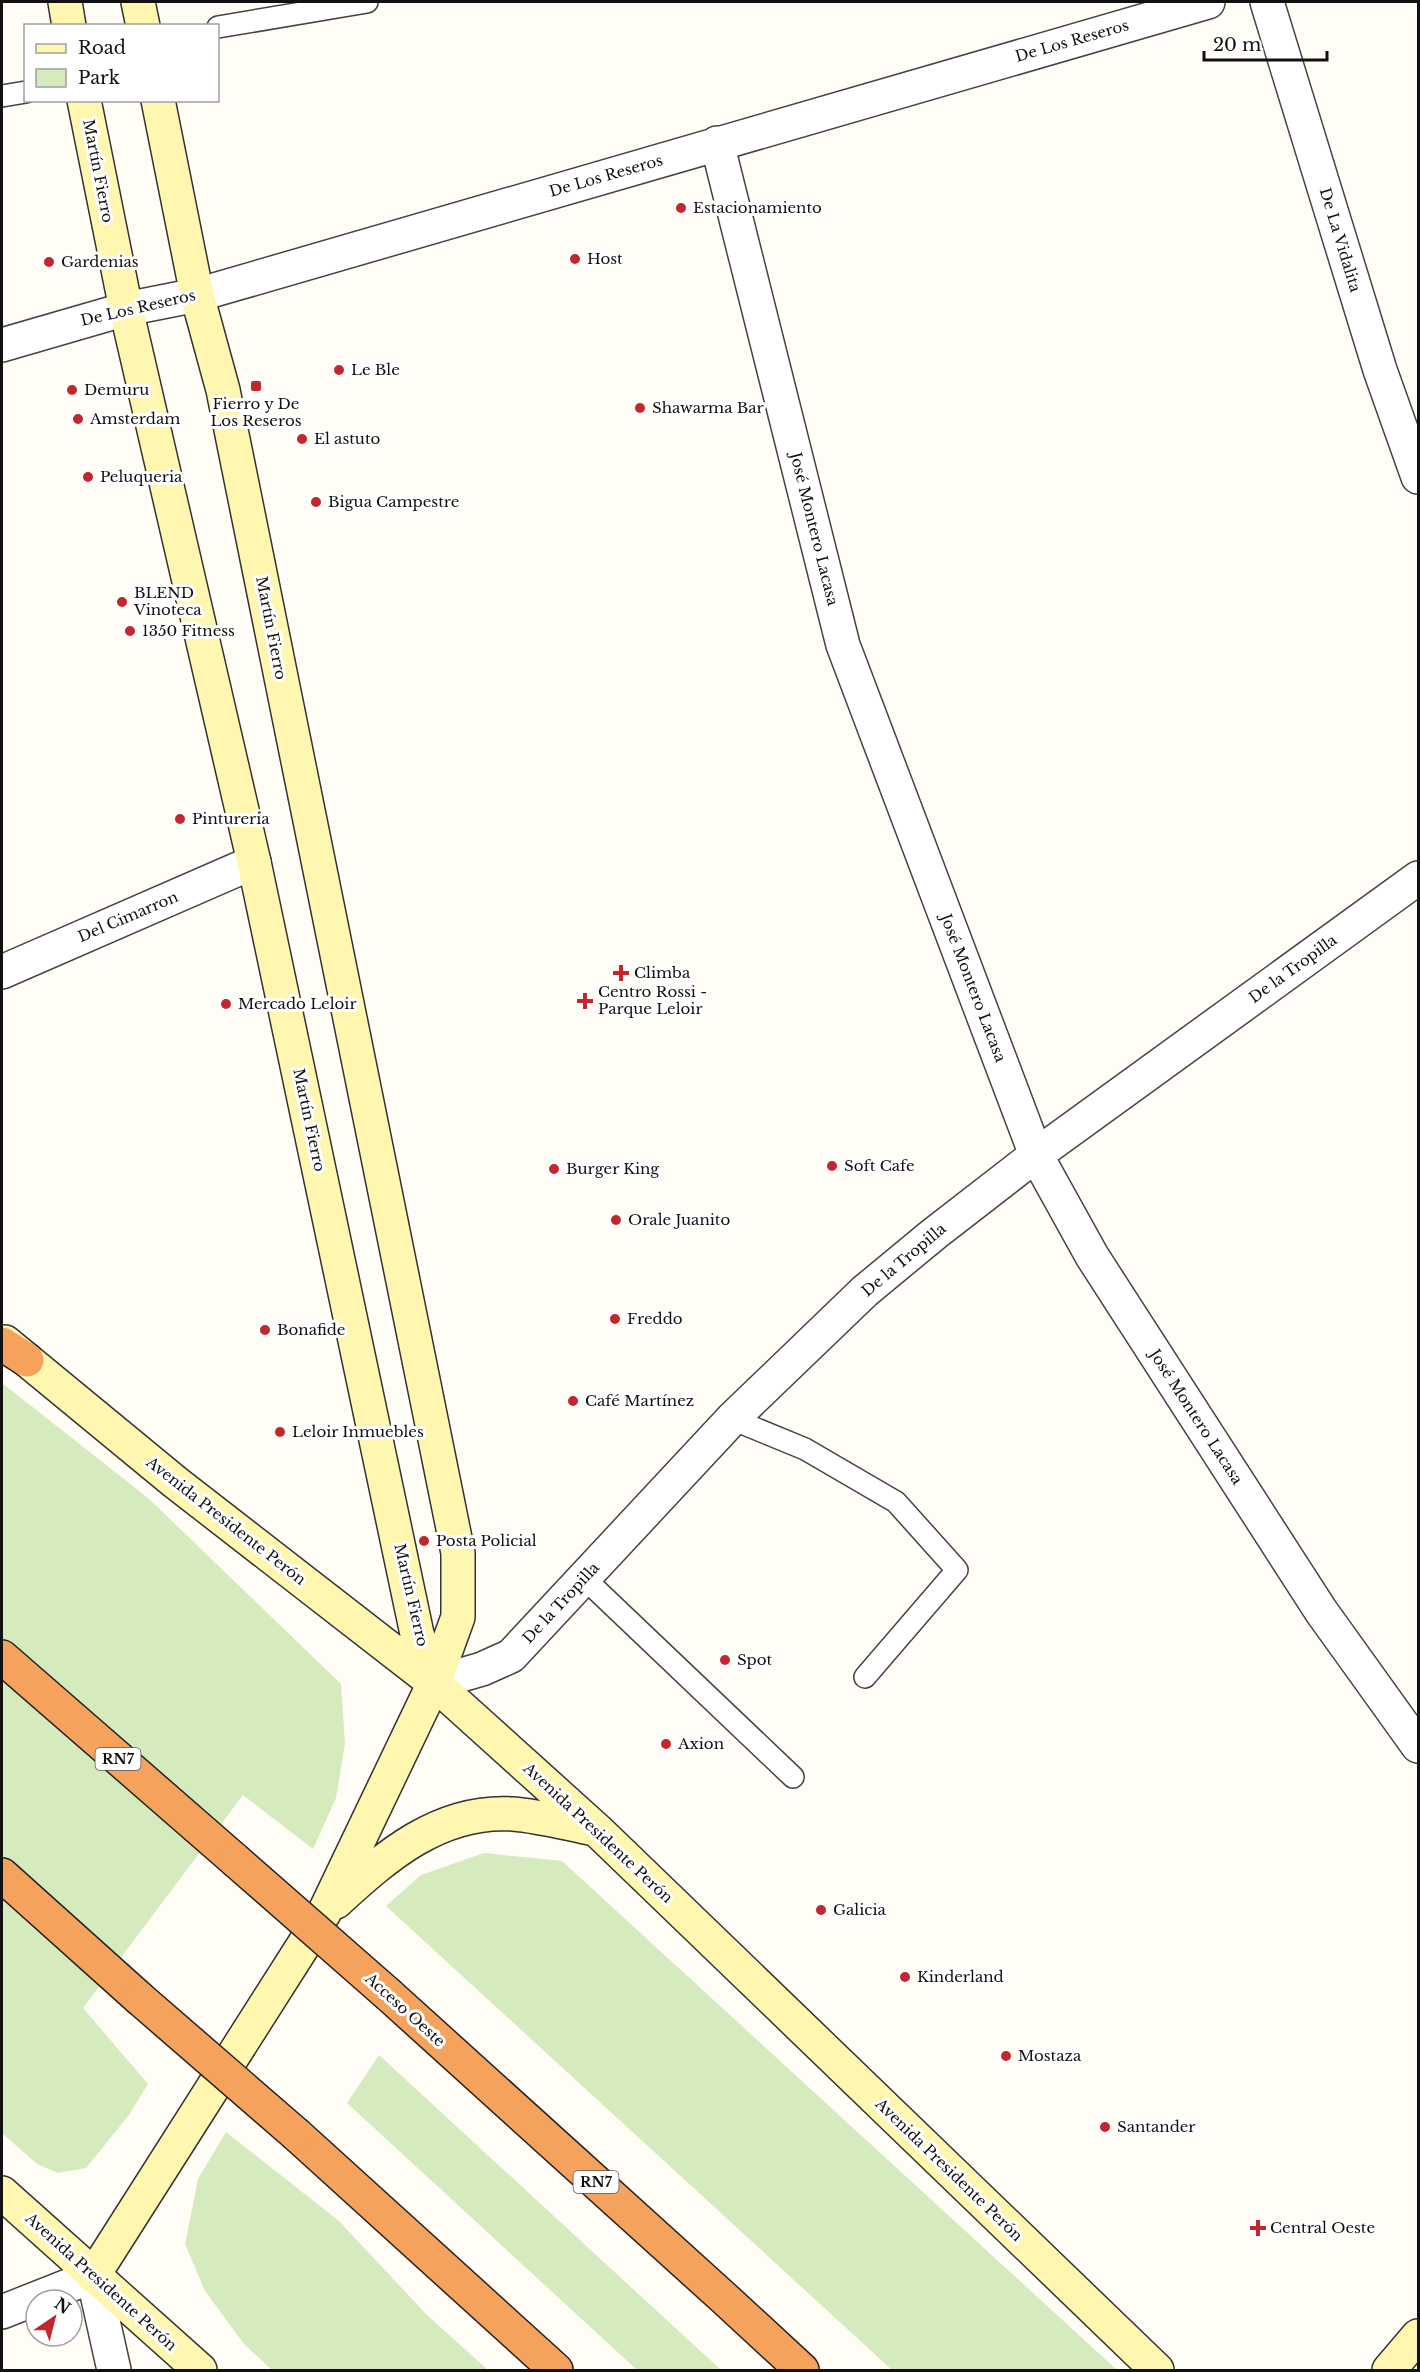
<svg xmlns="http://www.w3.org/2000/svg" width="1420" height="2372" font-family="'Libre Baskerville',serif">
	<rect width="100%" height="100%" fill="#fffdf5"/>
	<path fill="#d5ebbd" d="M2,1383l146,115 193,186 4,60 -9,54 -23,51 -70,-54 -160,213 65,76 -19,31 -43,53 -28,5 -21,-9 -35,-31z
		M484,1853l78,8 555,509h-225l-506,-464 35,-31z
		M379,2055l342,315h-84l-290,-267z
		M226,2132l113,89 88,94 61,55h-216l-28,-26 -39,-53 -20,-47 13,-65z"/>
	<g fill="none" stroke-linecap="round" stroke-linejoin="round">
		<g stroke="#444" stroke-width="24">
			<path id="lane" d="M218,27l149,-25
				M2,96l24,-4
				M732,1419l73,30 91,53 61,68 -92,107
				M585,1579l208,198"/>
		</g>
		<g stroke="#444" stroke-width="36">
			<path id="street" d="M1267,2l113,368 38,107
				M717,143l126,502 193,510 56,101 229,355 97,135
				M2,345l124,-36 71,-14 1011,-293
				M2,972l252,-110
				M434,1683l48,-14 29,-13 221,-237 133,-128 69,-57 102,-79 382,-277
				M2,2312l91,-36 21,94"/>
		</g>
		<g stroke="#333" stroke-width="36">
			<path id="secondary" d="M65,2l4,24
				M138,2l5,24
				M84,100l42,209 128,553 163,772 17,49
				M5,1342l170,140 259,201 163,147 560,540
				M336,1902c50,-46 104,-93 177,-88 27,2 55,10 82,15
				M2,2193l198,177
				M93,2276l231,-363 110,-230 24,-66v-64l-235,-1163 -26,-95 -39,-195
				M1389,2370l29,-34"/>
		</g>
		<g stroke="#222" stroke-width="36">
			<path id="highway" d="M2,1344l25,16
				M2,1657l233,203
				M2,1875l137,123
				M389,1995l335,303 78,72
				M297,2135l259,235"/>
		</g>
		<use href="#lane" stroke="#fff" stroke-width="21"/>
		<use href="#street" stroke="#fff" stroke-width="33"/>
		<use href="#secondary" stroke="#fff6b0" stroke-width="33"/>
		<use href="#highway" stroke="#f5a25d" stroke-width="33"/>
		<g stroke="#222" stroke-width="36" stroke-linecap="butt">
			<path id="highway-bridge" d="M235,1860l154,135
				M139,1998l158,137"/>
		</g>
		<use href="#highway-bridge" stroke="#f5a25d" stroke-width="33"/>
	</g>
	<g fill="#c4262e" stroke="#fff" stroke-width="2">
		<circle cx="681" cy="208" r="6"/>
		<circle cx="575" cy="259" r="6"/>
		<circle cx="49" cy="262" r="6"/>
		<circle cx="339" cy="370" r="6"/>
		<rect x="250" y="380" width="12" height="12" rx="3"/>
		<circle cx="72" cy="390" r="6"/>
		<circle cx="640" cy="408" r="6"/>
		<circle cx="78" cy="419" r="6"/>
		<circle cx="302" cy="439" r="6"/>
		<circle cx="88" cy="477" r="6"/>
		<circle cx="316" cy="502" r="6"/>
		<circle cx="122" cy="602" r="6"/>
		<circle cx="130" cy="631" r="6"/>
		<circle cx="180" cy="819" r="6"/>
		<path d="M618 964h6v6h6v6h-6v6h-6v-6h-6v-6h6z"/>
		<path d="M582 992h6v6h6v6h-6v6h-6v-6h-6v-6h6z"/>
		<circle cx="226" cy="1004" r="6"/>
		<circle cx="832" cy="1166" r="6"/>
		<circle cx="554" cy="1169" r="6"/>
		<circle cx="616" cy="1220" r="6"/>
		<circle cx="615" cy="1319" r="6"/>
		<circle cx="265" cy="1330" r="6"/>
		<circle cx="573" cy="1401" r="6"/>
		<circle cx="280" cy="1432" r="6"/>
		<circle cx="424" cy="1541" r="6"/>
		<circle cx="725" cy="1660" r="6"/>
		<circle cx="666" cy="1744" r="6"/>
		<circle cx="821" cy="1910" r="6"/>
		<circle cx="905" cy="1977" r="6"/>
		<circle cx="1006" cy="2056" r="6"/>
		<circle cx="1105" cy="2127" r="6"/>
		<path d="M1255 2219h6v6h6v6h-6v6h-6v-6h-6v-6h6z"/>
	</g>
	<g text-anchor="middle" stroke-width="6" stroke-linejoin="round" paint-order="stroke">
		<g fill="#fff" stroke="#585858" stroke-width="1.5">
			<rect x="95.5" y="1748" width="45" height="22" rx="4.5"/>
			<rect x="573.5" y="2171" width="45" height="22" rx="4.5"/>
		</g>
		<g font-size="14" font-weight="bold" fill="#111">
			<text x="118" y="1764">RN7</text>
			<text x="596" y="2187">RN7</text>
		</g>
		<g font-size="15" fill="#111" stroke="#fff">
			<text transform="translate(1072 41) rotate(-16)" y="5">De Los Reseros</text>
			<text transform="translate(98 171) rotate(79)" y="5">Martín Fierro</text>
			<text transform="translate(606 176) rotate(-16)" y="5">De Los Reseros</text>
			<text transform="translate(1340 240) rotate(73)" y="5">De La Vidalita</text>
			<text transform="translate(138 308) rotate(-13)" y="5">De Los Reseros</text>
			<text transform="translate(814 529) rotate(76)" y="5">José Montero Lacasa</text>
			<text transform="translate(271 628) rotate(79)" y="5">Martín Fierro</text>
			<text transform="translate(128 917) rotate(-23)" y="5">Del Cimarron</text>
			<text transform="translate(1293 969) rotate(-36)" y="5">De la Tropilla</text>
			<text transform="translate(973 988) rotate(69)" y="5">José Montero Lacasa</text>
			<text transform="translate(309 1120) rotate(78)" y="5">Martín Fierro</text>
			<text transform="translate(904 1260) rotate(-40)" y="5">De la Tropilla</text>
			<text transform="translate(1196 1417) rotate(57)" y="5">José Montero Lacasa</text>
			<text transform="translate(226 1521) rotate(38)" y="5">Avenida Presidente Perón</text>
			<text transform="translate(411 1595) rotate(77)" y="5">Martín Fierro</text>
			<text transform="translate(561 1603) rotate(-47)" y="5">De la Tropilla</text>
			<text transform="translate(598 1833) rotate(43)" y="5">Avenida Presidente Perón</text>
			<text transform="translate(405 2010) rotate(42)" y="5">Acceso Oeste</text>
			<text transform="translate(949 2170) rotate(44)" y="5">Avenida Presidente Perón</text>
			<text transform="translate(101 2282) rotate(42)" y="5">Avenida Presidente Perón</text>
		</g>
		<g font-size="15" fill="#111" stroke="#fff" text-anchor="start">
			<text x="693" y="213">Estacionamiento</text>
			<text x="587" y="264">Host</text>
			<text x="61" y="267">Gardenias</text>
			<text x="351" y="375">Le Ble</text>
			<text x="84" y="395">Demuru</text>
			<text x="256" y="409" text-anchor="middle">Fierro y De<tspan x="256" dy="17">Los Reseros</tspan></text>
			<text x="652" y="413">Shawarma Bar</text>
			<text x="90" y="424">Amsterdam</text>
			<text x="314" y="444">El astuto</text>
			<text x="100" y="482">Peluqueria</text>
			<text x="328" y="507">Bigua Campestre</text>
			<text x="134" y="598">BLEND<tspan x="134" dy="17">Vinoteca</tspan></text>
			<text x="142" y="636">1350 Fitness</text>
			<text x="192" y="824">Pintureria</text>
			<text x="634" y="978">Climba</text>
			<text x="598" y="997">Centro Rossi -<tspan x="598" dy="17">Parque Leloir</tspan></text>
			<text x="238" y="1009">Mercado Leloir</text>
			<text x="844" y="1171">Soft Cafe</text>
			<text x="566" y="1174">Burger King</text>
			<text x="628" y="1225">Orale Juanito</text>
			<text x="627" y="1324">Freddo</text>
			<text x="277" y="1335">Bonafide</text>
			<text x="585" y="1406">Café Martínez</text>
			<text x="292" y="1437">Leloir Inmuebles</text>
			<text x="436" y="1546">Posta Policial</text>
			<text x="737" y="1665">Spot</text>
			<text x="678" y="1749">Axion</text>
			<text x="833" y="1915">Galicia</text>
			<text x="917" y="1982">Kinderland</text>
			<text x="1018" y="2061">Mostaza</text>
			<text x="1117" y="2132">Santander</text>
			<text x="1270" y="2233">Central Oeste</text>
		</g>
	</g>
	<rect width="1420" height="2372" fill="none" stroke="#111111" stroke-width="6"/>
	<rect x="24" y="24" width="195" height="78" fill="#ffffff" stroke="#a0a0a0" stroke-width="1.5"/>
	<rect x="36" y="44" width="30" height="9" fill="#fff6b0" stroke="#a0a0a0" stroke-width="1.5"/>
	<text x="78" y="54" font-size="18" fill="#111111">Road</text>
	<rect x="36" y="69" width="30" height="18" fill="#d5ebbd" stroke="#a0a0a0" stroke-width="1.5"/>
	<text x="78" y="84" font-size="18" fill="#111111">Park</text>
	<g transform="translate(54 2318) rotate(35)"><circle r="28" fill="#ffffff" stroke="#a0a0a0" stroke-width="1.5"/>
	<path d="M0-4.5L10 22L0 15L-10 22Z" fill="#c4262e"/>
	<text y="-9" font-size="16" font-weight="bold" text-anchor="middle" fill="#111111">N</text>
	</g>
	<path d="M1204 51v9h123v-9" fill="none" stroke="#111111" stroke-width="3"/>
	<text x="1213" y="51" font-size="18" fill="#111111" stroke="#ffffff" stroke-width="4.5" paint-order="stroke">20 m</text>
</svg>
